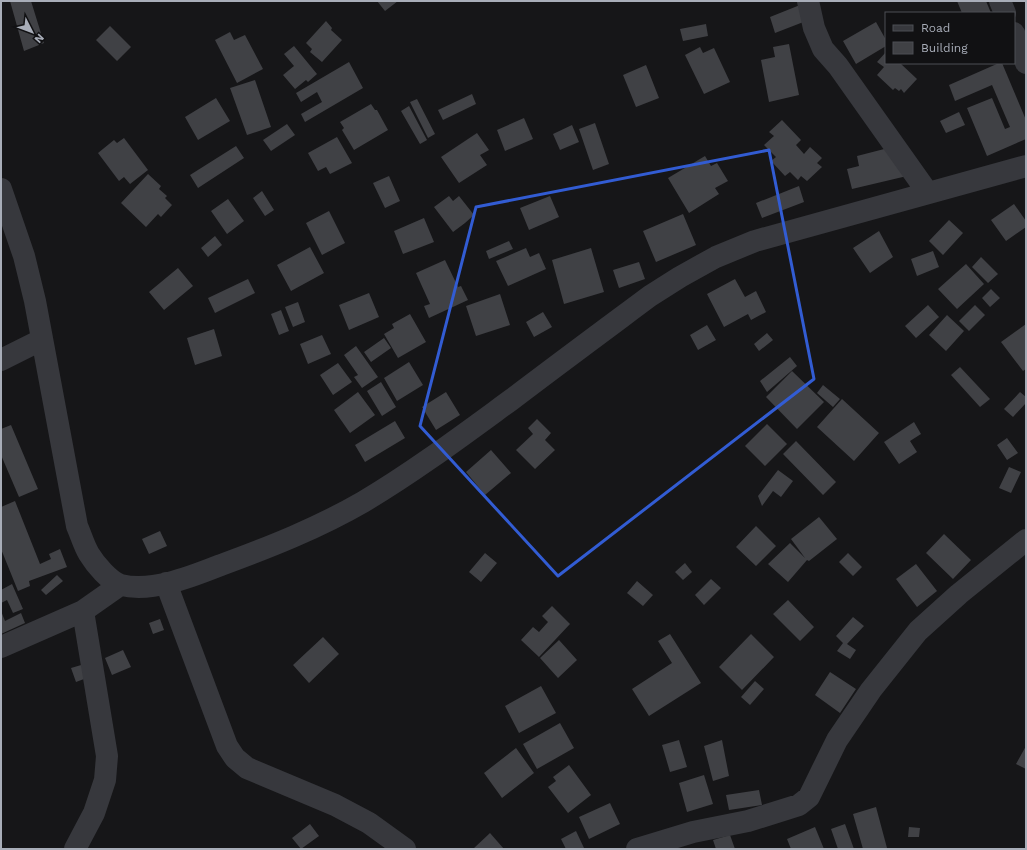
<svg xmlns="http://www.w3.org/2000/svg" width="1027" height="850" font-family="'Work Sans',sans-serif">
	<rect width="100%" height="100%" fill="#161618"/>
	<path fill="#404145" d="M10,1h21l13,42 -20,8z
		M377,1h21l-13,10z
		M957,1h29l5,12h-29z
		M800,5l6,16 -31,12 -5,-16z
		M326,21l6,7 -1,2 11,10 -20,22 -12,-10 2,-3 -6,-6z
		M876,22l10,18v6l-30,18 -13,-23z
		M706,24l2,12 -25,5 -3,-12z
		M110,26l21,21 -14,14 -21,-21z
		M230,32l4,8 11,-5 18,34 -26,14 -22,-43z
		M789,44l10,51 -30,7 -8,-42 14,-3 -2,-10z
		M294,46l23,28 -9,8 -2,-2 -11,9 -12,-14 11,-9 -10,-12z
		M700,47l3,6 11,-5 16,34 -26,12 -19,-39z
		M886,52v11h14l17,16 -13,14 -3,-4 -2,2 -4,-3 -2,2 -16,-15 7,-8 -7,-5z
		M349,62l14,26 -58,34 -4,-8 21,-12 -5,-10 -16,10 -5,-9z
		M999,63h3l24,57v19l-39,17 -20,-48 25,-10 13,31 5,-2 -18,-42 -37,16 -6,-16z
		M646,65l13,33 -23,9 -13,-32z
		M255,80l16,47 -24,8 -17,-47z
		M472,94l4,10 -33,16 -5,-10z
		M216,98l14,23 -32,19 -13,-23z
		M417,99l18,35 -7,4 -18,-36z
		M371,104l4,6h2l11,20 -34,20 -12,-20 2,-2 -4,-6z
		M409,106l18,34 -7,4 -19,-33z
		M959,112l6,13 -19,8 -6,-12z
		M524,118l9,21 -28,12 -8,-21z
		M782,120l19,20 -5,5 8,9 6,-7 12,11 -5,5 5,4 -15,14 -6,-5 -3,4 -8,-8 -5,4 -14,-15 5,-4 -12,-12 10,-9 -5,-4z
		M595,123l14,41 -16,6 -14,-41z
		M287,124l8,11 -24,16 -8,-11z
		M572,125l7,17 -19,8 -7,-16z
		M477,133l12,17 -9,5 7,10 -28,18 -18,-26z
		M337,137l15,26 -22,11 -4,-7 -8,4 -10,-18z
		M124,138l24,32 -18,14 -6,-7 -5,4 -21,-28 16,-13 3,3z
		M236,146l8,12 -46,30 -8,-13z
		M892,147l15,29 -55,13 -5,-20 12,-3 -2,-10z
		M705,156l6,10 6,-3 11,18 -13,7 4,6 -30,19 -21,-35z
		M148,174l13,12 -2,3 8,7 -2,2 7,7 -11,12 -3,-3 -12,13 -25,-24z
		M389,176l11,25 -15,7 -12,-25z
		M799,186l5,16 -42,16 -6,-15z
		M262,191l12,19 -9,6 -12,-18z
		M449,196l4,5 6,-5 15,19 -9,8 -12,9 -19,-25z
		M550,196l9,21 -30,13 -9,-22z
		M228,199l16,22 -17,13 -16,-23z
		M1014,204l12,17v6l-20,14 -15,-21z
		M329,211l16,32 -23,12 -16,-32z
		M683,214l13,31 -40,17 -13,-31z
		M424,218l10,24 -31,12 -9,-23z
		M949,220l14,13 -20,22 -14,-14z
		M879,231l14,26 -23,16 -17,-25z
		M215,236l7,9 -14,12 -7,-9z
		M509,241l4,8 -24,10 -3,-8z
		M310,247l14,26 -33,18 -14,-26z
		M526,248l4,9 9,-4 7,16 -38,17 -12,-25z
		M591,248l13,44 -40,12 -12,-44z
		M933,251l6,16 -22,9 -6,-17z
		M981,257l17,17 -10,9 -16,-16z
		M445,260l13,27 3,-1 7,14 -39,18 -5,-12 6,-2 -14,-31z
		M639,262l6,17 -26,9 -6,-18z
		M966,264l18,20 -27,25 -19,-20z
		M178,268l15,18 -29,24 -15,-18z
		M248,279l7,14 -40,20 -7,-15z
		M735,279l10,18 11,-6 10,21 -15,8 -3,-6 -24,13 -17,-33z
		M991,289l9,9 -10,9 -8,-9z
		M369,293l10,24 -30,13 -10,-25z
		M500,294l10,31 -34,11 -10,-30z
		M298,302l7,20 -12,5 -8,-20z
		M928,305l11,12 -23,21 -11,-12z
		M975,305l10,10 -16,16 -10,-10z
		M281,310l8,21 -10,4 -8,-21z
		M543,312l9,15 -18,10 -8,-15z
		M410,314l16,28 -28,16 -14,-24 10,-6 -2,-4z
		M947,315l17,16 -18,20 -17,-16z
		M1026,324v45l-3,2 -22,-29z
		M707,325l9,15 -18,10 -8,-15z
		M214,329l8,27 -27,9 -8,-27z
		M767,333l6,7 -14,11 -5,-7z
		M322,335l9,19 -23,10 -8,-20z
		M384,338l7,10 -20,14 -7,-10z
		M356,346l22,31 -16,11 -8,-11 4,-2 -14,-20z
		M790,357l7,9 -30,26 -7,-11z
		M409,362l14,23 -26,16 -13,-23z
		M338,363l14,19 -19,13 -13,-20z
		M960,367l30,32 -10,8 -29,-32z
		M792,371l32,31 -27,27 -31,-32z
		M381,382l15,25 -14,9 -15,-25z
		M823,385l17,14 -7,8 -16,-14z
		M358,392l17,23 -25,18 -16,-23z
		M446,392l14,23 -24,15 -14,-23z
		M1020,392l6,5v6l-13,14 -9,-8z
		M842,399l37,34 -25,28 -37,-34z
		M537,419l14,14 -6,7 10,10 -20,19 -19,-19 17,-16 -5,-6z
		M395,421l10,17 -40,24 -10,-17z
		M914,422l7,12 -11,7 7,11 -18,12 -15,-22z
		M767,424l20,20 -22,22 -20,-20z
		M11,425l27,64 -19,8 -18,-42v-26z
		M1007,438l11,15 -11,7 -10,-15z
		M796,441l40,41 -13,13 -40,-41z
		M491,450l20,23 -26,22 -19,-23z
		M1009,467l12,5 -10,21 -12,-5z
		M778,470l15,11 -12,16 -8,-6 -11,15 -4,-10z
		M15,501l25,63 11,-5 -2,-5 11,-5 7,18 -38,14 1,5 -12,5 -17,-42v-42z
		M819,517l18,22 -28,22 -2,-1 -19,22 -20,-18 22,-21 15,15 -14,-19z
		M756,526l20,20 -20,20 -20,-19z
		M160,531l7,15 -18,8 -7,-15z
		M944,534l27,26 -18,19 -27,-26z
		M485,553l12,10 -16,19 -12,-10z
		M848,553l14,14 -9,9 -14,-14z
		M685,563l7,9 -9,8 -8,-8z
		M916,564l21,27 -20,16 -21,-28z
		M57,575l6,6 -17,14 -5,-5z
		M711,579l10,9 -17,17 -9,-10z
		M637,581l16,14 -10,11 -16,-13z
		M12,584l11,25 -10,4 -6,-13 -6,3v-13z
		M788,600l26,27 -14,14 -27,-27z
		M552,606l18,18 -31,33 -18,-17 12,-13 6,5 9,-10 -6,-6z
		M1,611l4,10 16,-8 4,10 -24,11z
		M853,617l11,9 -17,18 9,6 -6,9 -13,-8 6,-8 -7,-7z
		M160,619l4,11 -11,4 -4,-11z
		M670,634l31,49 -52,33 -17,-27 40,-26 -14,-22z
		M751,634l23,23 -32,33 -23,-23z
		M323,637l16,17 -30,29 -16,-18z
		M559,640l18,20 -19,18 -18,-20z
		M123,650l8,17 -19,8 -7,-17z
		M88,663l4,13 -16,6 -5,-14z
		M830,672l26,17 -16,24 -25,-18z
		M755,681l9,8 -14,16 -9,-8z
		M541,686l15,27 -37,20 -14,-27z
		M560,723l14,25 -37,21 -14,-25z
		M679,740l8,27 -17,5 -8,-27z
		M722,740l7,36 -16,5 -9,-35z
		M1026,746v23l-10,-5z
		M516,748l18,25 -32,25 -18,-25z
		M569,765l22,30 -23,18 -20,-26 8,-6 -3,-4z
		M704,775l9,29 -26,8 -8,-29z
		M759,790l3,15 -33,5 -3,-15z
		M610,803l10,21 -31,15 -10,-22z
		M876,807l11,41 -4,1h-20l-10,-35z
		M310,824l9,12 -18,13 -9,-11z
		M845,824l9,25h-16l-7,-20z
		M815,827l9,22h-33l-4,-10z
		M909,827l11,1 -1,9h-11z
		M576,831l8,17 -3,1h-15l-5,-10z
		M490,833l14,16h-31z
		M730,835l5,14h-19l-3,-9z"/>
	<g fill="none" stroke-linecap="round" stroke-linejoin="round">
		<path stroke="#37383d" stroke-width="22" d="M808,1l6,27 9,21 15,17 90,127
			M1000,1l5,12
			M1014,33l12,30
			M1,189l23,67 11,45 42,225c4,9 7,20 12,28 6,10 21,28 32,31 31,8 72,-9 100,-20 49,-18 97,-37 142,-63 52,-31 100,-67 148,-102 46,-35 92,-69 139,-104l30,-19 36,-20 39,-16 271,-75
			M1,360l40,-20
			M166,583l61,163 8,12 12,10 88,37 34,18 36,26
			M1,647l82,-36 37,-26
			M75,849l19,-36 11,-33 2,-24 -24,-145
			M637,849l56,-17 55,-11 51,-16 10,-8 28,-57 34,-50 47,-59 41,-37 67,-54"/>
	</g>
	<path fill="none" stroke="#325cd3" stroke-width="3" stroke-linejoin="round" d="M769,150l45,229 -256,197 -138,-150 56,-219z"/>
	<rect width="1027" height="850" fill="none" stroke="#a8adb8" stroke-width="4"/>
	<rect x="885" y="12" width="130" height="52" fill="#111113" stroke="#4d4f55"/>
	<rect x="893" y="25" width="20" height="6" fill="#37383d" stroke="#4d4f55"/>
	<text x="921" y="32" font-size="12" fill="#a8adb8">Road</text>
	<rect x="893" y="42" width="20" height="12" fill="#404145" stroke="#4d4f55"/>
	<text x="921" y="52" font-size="12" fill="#a8adb8">Building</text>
	<g transform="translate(32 32) rotate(132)" stroke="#111113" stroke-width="3" paint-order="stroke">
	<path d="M0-3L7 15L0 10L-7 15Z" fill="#a8adb8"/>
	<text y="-6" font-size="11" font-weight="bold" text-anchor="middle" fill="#a8adb8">N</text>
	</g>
</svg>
